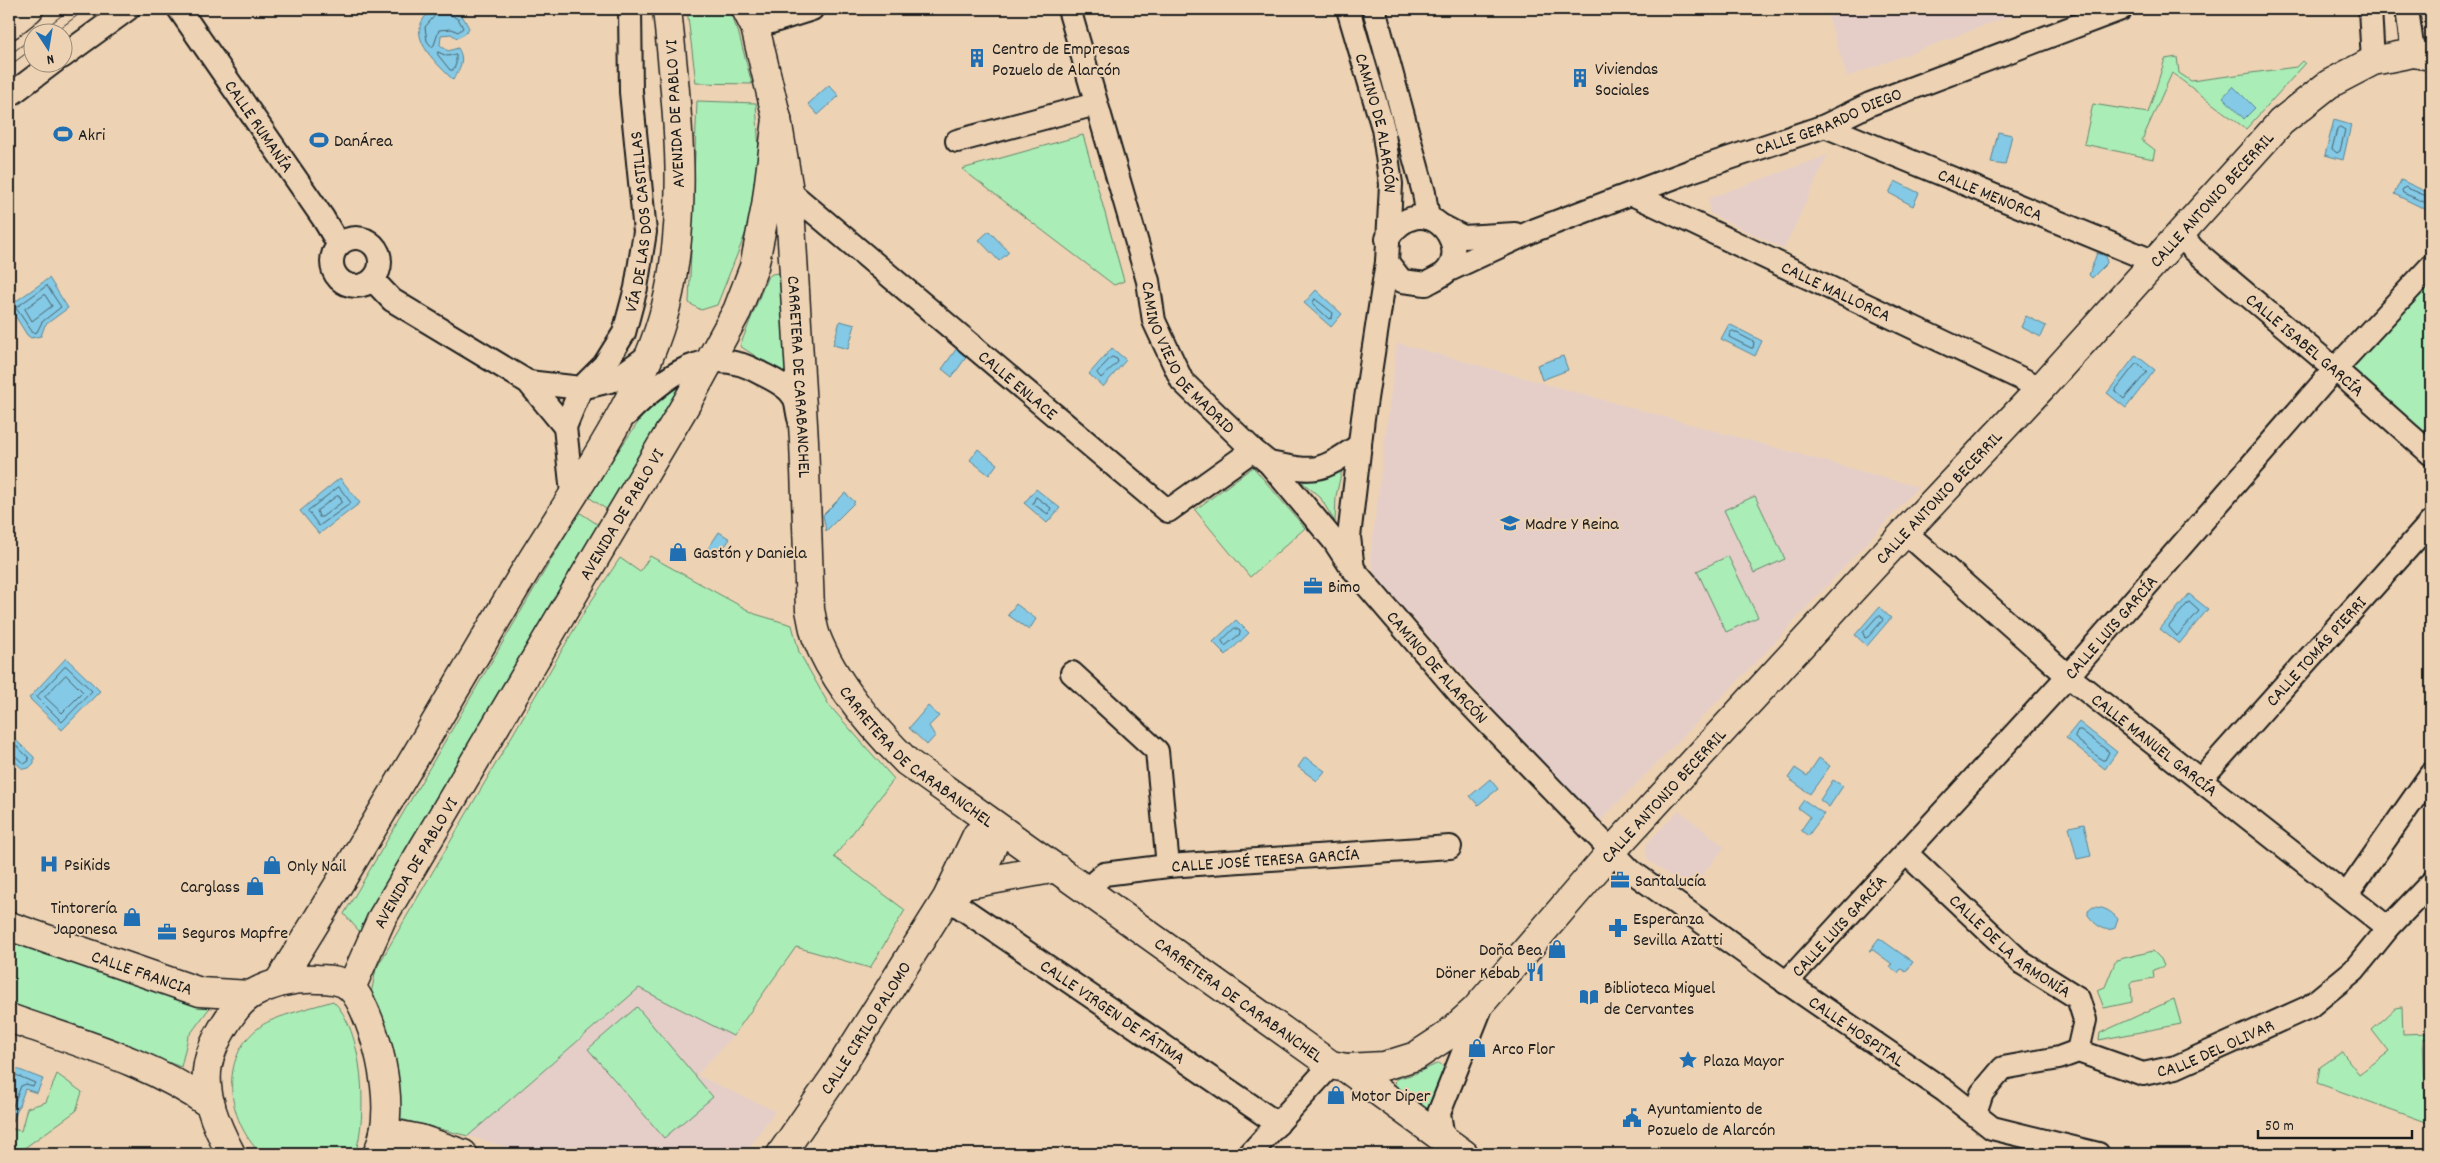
<svg xmlns="http://www.w3.org/2000/svg" width="2440" height="1163" font-family="Dekko,sans-serif">
	<rect width="100%" height="100%" fill="#edd3b4"/>
	<filter id="ink" filterUnits="userSpaceOnUse"><feTurbulence type="fractalNoise" baseFrequency=".02" numOctaves="2"/><feDisplacementMap in="SourceGraphic" scale="10" xChannelSelector="R" yChannelSelector="G"/><feConvolveMatrix kernelMatrix="1 2 1 2 8 2 1 2 1" color-interpolation-filters="sRGB"/></filter>
	<g filter="url(#ink)">
		<path fill="#e5cec8" d="M1826,9h203l-182,68z
			M1828,155l-44,94 -75,-36v-15z
			M1397,343l66,18 455,126 -152,165 -166,169 -100,-104 -125,-142 -5,-17z
			M1679,810l46,37 -35,43 -43,-31 -1,-15z
			M639,988l94,48 -36,39 78,36 -30,43h-213l-64,-18z"/>
		<path fill="#abedb7" stroke="#64846a" d="M687,9h41l10,22 14,53 -56,-1z
			M2177,57l2,16 12,8 105,-14 6,-6 3,3 -59,65 -74,-56 -30,67 13,10 -2,9 -69,-15 9,-40 55,9 17,-54z
			M697,101l59,2 4,67 -6,42 -37,93 -16,5 -12,-7z
			M1083,135l41,146 -10,4 -152,-116z
			M779,273l5,9 3,95 -47,-31 27,-68 5,-4z
			M2431,277v161l-79,-70z
			M692,366l-83,145 -22,-15 66,-95z
			M1253,467l52,61 -55,49 -55,-67z
			M1342,470l-6,26 -1,26 -15,-25 -18,-15 23,-4z
			M1755,496l30,63 -31,14 -30,-63z
			M579,512l21,14 -240,406 -16,-18z
			M650,556l105,58 37,11 7,27 30,53 65,74 -60,78 71,53 -35,58 -74,-21 -63,89 -94,-48 -171,148 -76,-19 -22,-118 6,-30 210,-360 34,-51 20,14z
			M1728,556l30,61 -32,15 -29,-61z
			M9,938l202,68 -23,31 -7,30 -172,-65z
			M2153,951l8,8 3,7 -11,4 1,8 -23,4 1,20 -28,6 -7,-18 8,-3 11,-27z
			M2174,999l7,25 -82,16 1,-7z
			M333,1001c31,29 35,115 22,153h-94c-34,-34 -44,-97 0,-128 11,-9 56,-20 72,-25z
			M637,1007l76,90 -49,41 -76,-89z
			M2402,1007l1,27 27,-1 1,-5v10l-8,1 3,77 5,3 -2,4 -112,-40 3,-16 22,-15 17,22 30,-22 -17,-22 24,-22z
			M1439,1063l8,7 -16,37 -9,3 -28,-20 2,-11 18,-5z
			M57,1074l25,18 -6,19 -60,43h-7v-26l12,3 6,-23 19,-6z"/>
		<path fill="#84c9e5" stroke="#5a8495" d="M445,9l18,8 6,11 -4,6 -8,4 -6,-4 -10,1 -1,10 8,6 10,-3c8,13 1,21 -5,32 -14,-15 -45,-40 -29,-62 5,-7 12,-9 21,-9z
			M829,85l10,11 -21,19 -10,-11z
			M2233,86l22,22 -11,11 -21,-22z
			M2334,120l17,5 -8,35 -18,-5z
			M1998,132l14,3 -7,30 -14,-2z
			M2401,180l30,14 -2,17 -35,-17z
			M1895,181l24,12 -6,13 -24,-13z
			M989,231l20,21 -10,9 -20,-21z
			M2097,253l9,3 1,7 -15,15 -3,-3z
			M49,278l19,30 -23,17 -4,11 -10,2 -4,-3 -18,-29z
			M1316,290l26,24 -11,13 -27,-24z
			M2026,316l20,10 -5,11 -20,-10z
			M840,321l15,4 -7,24 -15,-4z
			M1729,324l33,17 -7,15 -34,-17z
			M957,348l10,8 -15,21 -10,-8z
			M1112,348l14,12 -23,27 -14,-13z
			M2136,355l19,15 -29,38 -19,-15z
			M1563,356l5,14 -26,10 -5,-15z
			M978,449l19,15 -8,11 -19,-15z
			M340,478l20,25 -41,31 -19,-23z
			M1036,489l24,19 -13,15 -23,-20z
			M845,493l10,9 -29,29 -3,-16z
			M719,532l11,7 -13,18 -10,-7z
			M2189,594l19,15 -29,35 -19,-15z
			M1016,604l20,15 -7,11 -21,-15z
			M1879,607l12,11 -24,28 -12,-11z
			M1236,620l13,13 -23,22 -13,-13z
			M66,658l34,33 -38,39 -33,-32z
			M928,706l11,10 -10,10 6,10 -8,9 -18,-17z
			M2079,722l38,30 -12,17 -39,-31z
			M9,734l25,23v6l-5,5 -6,1 -14,-12z
			M1305,757l20,14 -8,10 -19,-14z
			M1819,758l11,8 -20,28 -22,-16 7,-10 12,8z
			M1490,779l8,10 -20,16 -8,-9z
			M1833,780l10,6 -14,21 -9,-7z
			M1804,800l20,14 -16,22 -7,-6 9,-13 -12,-9z
			M2084,824l7,32 -14,3 -8,-32z
			M2093,907c11,0 18,4 25,12l-3,9c-10,5 -21,-4 -27,-13v-4z
			M1879,938l34,24 -7,10 -5,-3 -3,4 -8,-6 2,-3 -19,-14 -4,1z
			M9,1066l34,13 -6,14 -12,-4 -12,33 -4,-1z"/>
		<g fill="none" stroke-linecap="round" stroke-linejoin="round">
			<path stroke="#46616c" stroke-width="1" d="M438,9l-1,4 -12,14 2,14 5,6 2,-2 5,-15 13,-1 6,3 5,-4 -4,-8 -9,-6 -2,-5
				M438,52l9,4 9,-1v9l-3,6h-3l-12,-15z
				M2340,127l5,3 -5,21 -3,2 -5,-4 5,-20z
				M2431,198l-26,-11 -3,3 1,3 28,12
				M47,286l14,21 -19,15 -5,10 -4,1 -17,-25z
				M45,295l7,11 -20,15 -7,-12z
				M1315,299l18,14 -1,5 -3,1 -16,-15z
				M1733,331l21,11 -1,6h-2l-22,-11 1,-4z
				M1112,357l5,2 1,3 -17,16 -4,-5z
				M2136,364h3l8,8 -23,27 -9,-8z
				M339,487l12,16 -32,23 -11,-15z
				M337,496h3l2,6 -20,15h-3l-2,-6z
				M1036,497l15,11 -3,6 -15,-10z
				M2189,602l10,9 -22,25 -8,-9z
				M1878,616h3l2,4 -15,17 -3,1 -2,-5z
				M1235,628l5,3v3l-15,12 -3,-5z
				M66,666l26,25 -30,31 -25,-25z
				M66,675l17,17 -21,21 -17,-16z
				M2078,730h3l28,22 -4,8h-3l-27,-22z
				M9,739l19,18 1,4 -5,3 -11,-10 -4,-1
				M9,1072l26,11 -2,3 -7,-2 -5,2 -12,30"/>
			<g stroke="#1c1c1c" stroke-width="26">
				<g id="street">
					<path id="s1" d="M179,9l144,209 16,27"/>
					<path id="s2" d="M1069,9l79,272 6,40 28,60 71,69 16,13 65,78 17,26"/>
					<path id="s3" d="M1348,9l35,119 8,56 -4,78 -24,156 -14,119 4,32 108,126 170,176 149,107 165,113 47,37 106,26"/>
					<path d="M1374,9l50,184 4,25"/>
					<path d="M2370,9l3,52"/>
					<path d="M2407,9l6,44"/>
					<path d="M755,27l57,-18"/>
					<path d="M62,57l66,-48"/>
					<path d="M9,96l45,-34"/>
					<path id="s4" d="M1825,126l330,136"/>
					<path d="M957,141l139,-37"/>
					<path id="s5" d="M789,191l379,320 85,-61"/>
					<path id="s6" d="M1632,194l409,194"/>
					<path d="M1444,227l19,10 52,-3"/>
					<path id="s7" d="M2180,233l13,16 142,120 96,85"/>
					<circle cx="356" cy="262" r="24"/>
					<path d="M1387,239c37,-54 85,5 59,33 -5,5 -14,8 -20,12l-24,-3 -15,-19"/>
					<path id="s8" d="M1447,271l88,-41 156,-59 134,-45 45,-22 251,-95"/>
					<path d="M373,280l19,20 136,82 37,45"/>
					<path d="M528,382l53,6 33,-8 35,-25"/>
					<path d="M626,415c40,-39 80,-74 136,-41 10,5 25,12 31,22 4,5 4,15 6,22"/>
					<path d="M1269,463c49,10 50,9 91,-18"/>
					<path id="s9" d="M572,493l-7,-66 16,-39 23,-23 20,-32 12,-45 9,-56 -14,-140 -1,-83"/>
					<path id="s10" d="M1905,532l163,144 320,252"/>
					<path d="M1072,673l85,78 11,115"/>
					<path id="s11" d="M2201,779l230,-257"/>
					<path id="s12" d="M1906,853l116,110 56,35 7,22 -7,31"/>
					<path id="s13" d="M1087,889l17,-15 64,-8 282,-19"/>
					<path d="M2347,894l84,-120"/>
					<path id="s14" d="M947,898l331,226"/>
					<path id="s15" d="M1786,983l282,-307 267,-307 96,-103"/>
					<path id="s16" d="M1975,1114l7,-21 21,-25 56,-10 19,-7 65,23 33,-7 133,-60 45,-37 34,-42 43,-45"/>
					<path d="M1443,1138l-4,-25 43,-108"/>
					<path d="M1250,1154l81,-89"/>
				</g>
			</g>
			<g stroke="#1c1c1c" stroke-width="31">
				<g id="secondary">
					<path id="s17" d="M777,119l12,72 15,250 6,169c2,8 3,18 6,26 17,45 58,93 91,126l424,303 15,3 118,86"/>
					<path d="M964,885l93,-17"/>
					<path d="M960,888c20,-15 38,-37 34,-63"/>
					<path id="s18" d="M9,926l191,66 50,3"/>
					<path d="M278,983c85,-135 164,-273 246,-410 49,-81 119,-175 142,-267 24,-97 11,-200 1,-297"/>
					<path id="s19" d="M351,988l31,-70 307,-519 48,-88 17,-44 12,-61 11,-87 -22,-92 -9,-18"/>
					<path d="M9,1018c70,25 140,43 202,87"/>
					<path id="s20" d="M1346,1068l38,-2 32,-10 29,-19 30,-27 136,-158 294,-320 136,-144 240,-266 48,-38 44,-23 40,-8 18,3"/>
					<path d="M384,1132l36,7 43,15"/>
					<path d="M231,1154c-14,-27 -29,-59 -23,-90 4,-21 25,-59 44,-70 20,-11 43,-16 66,-15 11,0 24,1 32,8 14,13 27,55 31,74 6,29 10,65 -4,93"/>
					<path id="s21" d="M781,1154l54,-78 112,-178 30,-63 17,-10"/>
				</g>
			</g>
			<g stroke="#1c1c1c" stroke-width="31">
				<path id="highway" d="M9,25l20,-16"/>
			</g>
			<use href="#street" stroke="#edd3b4" stroke-width="22"/>
			<use href="#secondary" stroke="#edd3b4" stroke-width="28"/>
			<use href="#highway" stroke="#edd3b4" stroke-width="28"/>
			<path stroke="#1c1c1c" stroke-width="1" d="M40,32l30,-23
				M55,32l31,-23
				M9,55l23,-17
				M9,66l23,-17"/>
		</g>
	</g>
	<defs>
		<g id="building-bare" transform="scale(1.5)"><path d="M-4-6H4V6H1V3H-1V6H-4ZM-2.5-4.3h1.7v1.8h-1.7ZM.8-4.3h1.7v1.8H.8ZM-2.5-1h1.7V.8h-1.7ZM.8-1h1.7V.8H.8Z" fill="#1f6fb2" stroke="#edd3b4" stroke-width="2.5" paint-order="stroke"/></g>
		<g id="stadium-bare" transform="scale(1.5)"><path d="M0-5a6.5 5 0 1 0 0 10a6.5 5 0 1 0 0-10ZM-3.5-1.8h7v3.6h-7Z" fill="#1f6fb2" stroke="#edd3b4" stroke-width="2.5" paint-order="stroke"/></g>
		<g id="school-bare" transform="scale(1.5)"><path d="M0-5L7-2L0 1L-7-2ZM-4 1L0 2.5L4 1V4Q0 6-4 4Z" fill="#1f6fb2" stroke="#edd3b4" stroke-width="2.5" paint-order="stroke"/></g>
		<g id="shop-bare" transform="scale(1.5)"><path d="M-5-2.5h2.3a2.7 3.5 0 0 1 5.4 0H5L5.5 6h-11ZM-1.5-2.5h3a1.5 2.3 0 0 0-3 0Z" fill="#1f6fb2" stroke="#edd3b4" stroke-width="2.5" paint-order="stroke"/></g>
		<g id="office-bare" transform="scale(1.5)"><path d="M-6-3h4V-5.5h4V-3h4V5H-6ZM-1-4.5V-3h2v-1.5ZM-6 0V1H6V0Z" fill="#1f6fb2" stroke="#edd3b4" stroke-width="2.5" paint-order="stroke"/></g>
		<g id="hospital-bare" transform="scale(1.5)"><path d="M-5-5h3v3.5h4V-5h3V5h-3V1.5h-4V5h-3Z" fill="#1f6fb2" stroke="#edd3b4" stroke-width="2.5" paint-order="stroke"/></g>
		<g id="pharmacy-bare" transform="scale(1.5)"><path d="M-2-6h4v4h4v4h-4v4h-4v-4h-4v-4h4Z" fill="#1f6fb2" stroke="#edd3b4" stroke-width="2.5" paint-order="stroke"/></g>
		<g id="restaurant-bare" transform="scale(1.5)"><path d="M-5-6h1v4h1v-4h1v4h1v-4h1v5L-1.5 .5V6h-2V.5L-5-1ZM5-6V6H3V1.5H1.5Q1.5-4 5-6Z" fill="#1f6fb2" stroke="#edd3b4" stroke-width="2.5" paint-order="stroke"/></g>
		<g id="library-bare" transform="scale(1.5)"><path d="M-6-4Q-3-5.5-.7-3.5V5Q-3 3-6 4ZM6-4Q3-5.5 .7-3.5V5Q3 3 6 4Z" fill="#1f6fb2" stroke="#edd3b4" stroke-width="2.5" paint-order="stroke"/></g>
		<g id="sight-bare" transform="scale(1.5)"><path d="M0-6L1.8-2.2L6-1.7L2.9 1.2L3.7 5.4L0 3.3L-3.7 5.4L-2.9 1.2L-6-1.7L-1.8-2.2Z" fill="#1f6fb2" stroke="#edd3b4" stroke-width="2.5" paint-order="stroke"/></g>
		<g id="civic-bare" transform="scale(1.5)"><path d="M-.6-6.5H3V-4.5H.6V-3L4-1V1h2V6H-6V1h2V-1L-.6-3ZM-1.2 2.5V6h2.4V2.5Z" fill="#1f6fb2" stroke="#edd3b4" stroke-width="2.5" paint-order="stroke"/></g>
	</defs>
	<g fill-rule="evenodd">
		<use href="#building-bare" x="977" y="58"/>
		<use href="#building-bare" x="1580" y="78"/>
		<use href="#stadium-bare" x="63" y="134"/>
		<use href="#stadium-bare" x="319" y="140"/>
		<use href="#school-bare" x="1510" y="523"/>
		<use href="#shop-bare" x="678" y="552"/>
		<use href="#office-bare" x="1313" y="586"/>
		<use href="#hospital-bare" x="49" y="864"/>
		<use href="#shop-bare" x="272" y="865"/>
		<use href="#office-bare" x="1620" y="880"/>
		<use href="#shop-bare" x="255" y="886"/>
		<use href="#shop-bare" x="132" y="917"/>
		<use href="#pharmacy-bare" x="1618" y="928"/>
		<use href="#office-bare" x="167" y="932"/>
		<use href="#shop-bare" x="1557" y="949"/>
		<use href="#restaurant-bare" x="1535" y="972"/>
		<use href="#library-bare" x="1589" y="997"/>
		<use href="#shop-bare" x="1477" y="1048"/>
		<use href="#sight-bare" x="1688" y="1060"/>
		<use href="#shop-bare" x="1336" y="1095"/>
		<use href="#civic-bare" x="1632" y="1118"/>
	</g>
	<g text-anchor="middle" stroke-width="4" stroke-linejoin="round" paint-order="stroke">
		<g font-size="18" fill="#1c1c1c" stroke="#edd3b4" text-anchor="start">
			<text x="992" y="54">Centro de Empresas<tspan x="992" dy="21">Pozuelo de Alarcón</tspan></text>
			<text x="1595" y="74">Viviendas<tspan x="1595" dy="21">Sociales</tspan></text>
			<text x="78" y="140">Akri</text>
			<text x="334" y="146">DanÁrea</text>
			<text x="1525" y="529">Madre Y Reina</text>
			<text x="693" y="558">Gastón y Daniela</text>
			<text x="1328" y="592">Bimo</text>
			<text x="64" y="870">PsiKids</text>
			<text x="287" y="871">Only Nail</text>
			<text x="1635" y="886">Santalucía</text>
			<text x="240" y="892" text-anchor="end">Carglass</text>
			<text x="117" y="913" text-anchor="end">Tintorería<tspan x="117" dy="21">Japonesa</tspan></text>
			<text x="1633" y="924">Esperanza<tspan x="1633" dy="21">Sevilla Azatti</tspan></text>
			<text x="182" y="938">Seguros Mapfre</text>
			<text x="1542" y="955" text-anchor="end">Doña Bea</text>
			<text x="1520" y="978" text-anchor="end">Döner Kebab</text>
			<text x="1604" y="993">Biblioteca Miguel<tspan x="1604" dy="21">de Cervantes</tspan></text>
			<text x="1492" y="1054">Arco Flor</text>
			<text x="1703" y="1066">Plaza Mayor</text>
			<text x="1351" y="1101">Motor Diper</text>
			<text x="1647" y="1114">Ayuntamiento de<tspan x="1647" dy="21">Pozuelo de Alarcón</tspan></text>
		</g>
		<g font-size="18" fill="#1c1c1c" stroke="#edd3b4">
			<text transform="translate(674 114) rotate(-93)" y="6">AVENIDA DE PABLO VI</text>
			<text dy="6" stroke="none"><textPath href="#s8" startOffset="410">CALLE GERARDO DIEGO</textPath></text>
			<text dy="6" stroke="none"><textPath href="#s3" startOffset="118">CAMINO DE ALARCÓN</textPath></text>
			<text dy="6" stroke="none"><textPath href="#s1" startOffset="142">CALLE RUMANÍA</textPath></text>
			<text dy="6" stroke="none"><textPath href="#s4" startOffset="179">CALLE MENORCA</textPath></text>
			<text dy="6" stroke="none"><textPath href="#s20" startOffset="1242">CALLE ANTONIO BECERRIL</textPath></text>
			<text dy="6" stroke="none"><textPath href="#s9" startOffset="292">VÍA DE LAS DOS CASTILLAS</textPath></text>
			<text dy="6" stroke="none"><textPath href="#s6" startOffset="226">CALLE MALLORCA</textPath></text>
			<text dy="6" stroke="none"><textPath href="#s7" startOffset="168">CALLE ISABEL GARCÍA</textPath></text>
			<text dy="6" stroke="none"><textPath href="#s2" startOffset="372">CAMINO VIEJO DE MADRID</textPath></text>
			<text dy="6" stroke="none"><textPath href="#s17" startOffset="259">CARRETERA DE CARABANCHEL</textPath></text>
			<text dy="6" stroke="none"><textPath href="#s5" startOffset="300">CALLE ENLACE</textPath></text>
			<text dy="6" stroke="none"><textPath href="#s20" startOffset="838">CALLE ANTONIO BECERRIL</textPath></text>
			<text dy="6" stroke="none"><textPath href="#s19" startOffset="546">AVENIDA DE PABLO VI</textPath></text>
			<text dy="6" stroke="none"><textPath href="#s15" startOffset="482">CALLE LUIS GARCÍA</textPath></text>
			<text dy="6" stroke="none"><textPath href="#s11" startOffset="172">CALLE TOMÁS PIERRI</textPath></text>
			<text dy="6" stroke="none"><textPath href="#s3" startOffset="698">CAMINO DE ALARCÓN</textPath></text>
			<text dy="6" stroke="none"><textPath href="#s10" startOffset="328">CALLE MANUEL GARCÍA</textPath></text>
			<text dy="6" stroke="none"><textPath href="#s17" startOffset="679">CARRETERA DE CARABANCHEL</textPath></text>
			<text dy="6" stroke="none"><textPath href="#s20" startOffset="432">CALLE ANTONIO BECERRIL</textPath></text>
			<text dy="6" stroke="none"><textPath href="#s13" startOffset="185">CALLE JOSÉ TERESA GARCÍA</textPath></text>
			<text dy="6" stroke="none"><textPath href="#s19" startOffset="141">AVENIDA DE PABLO VI</textPath></text>
			<text dy="6" stroke="none"><textPath href="#s15" startOffset="78">CALLE LUIS GARCÍA</textPath></text>
			<text dy="6" stroke="none"><textPath href="#s12" startOffset="140">CALLE DE LA ARMONÍA</textPath></text>
			<text dy="6" stroke="none"><textPath href="#s18" startOffset="141">CALLE FRANCIA</textPath></text>
			<text dy="6" stroke="none"><textPath href="#s17" startOffset="1084">CARRETERA DE CARABANCHEL</textPath></text>
			<text dy="6" stroke="none"><textPath href="#s14" startOffset="201">CALLE VIRGEN DE FÁTIMA</textPath></text>
			<text dy="6" stroke="none"><textPath href="#s21" startOffset="152">CALLE CIRILO PALOMO</textPath></text>
			<text dy="6" stroke="none"><textPath href="#s3" startOffset="1256">CALLE HOSPITAL</textPath></text>
			<text dy="6" stroke="none"><textPath href="#s16" startOffset="278">CALLE DEL OLIVAR</textPath></text>
		</g>
	</g>
	<rect width="2440" height="1163" fill="none" stroke="#edd3b4" stroke-width="30"/>
	<rect x="15" y="15" width="2410" height="1133" fill="none" stroke="#1c1c1c" stroke-width="2" filter="url(#ink)"/>
	<g transform="translate(48 48) rotate(168)"><circle r="24" fill="#edd3b4" stroke="#998a77"/>
	<path d="M0-4L9 19L0 12L-9 19Z" fill="#1f6fb2"/>
	<text y="-8" font-size="14" font-weight="bold" text-anchor="middle" fill="#1c1c1c">N</text>
	</g>
	<path d="M2258 1130v8h154v-8" fill="none" stroke="#1c1c1c" stroke-width="2.5"/>
	<text x="2265" y="1130" font-size="15" fill="#1c1c1c" stroke="#edd3b4" stroke-width="4" paint-order="stroke">50 m</text>
</svg>
